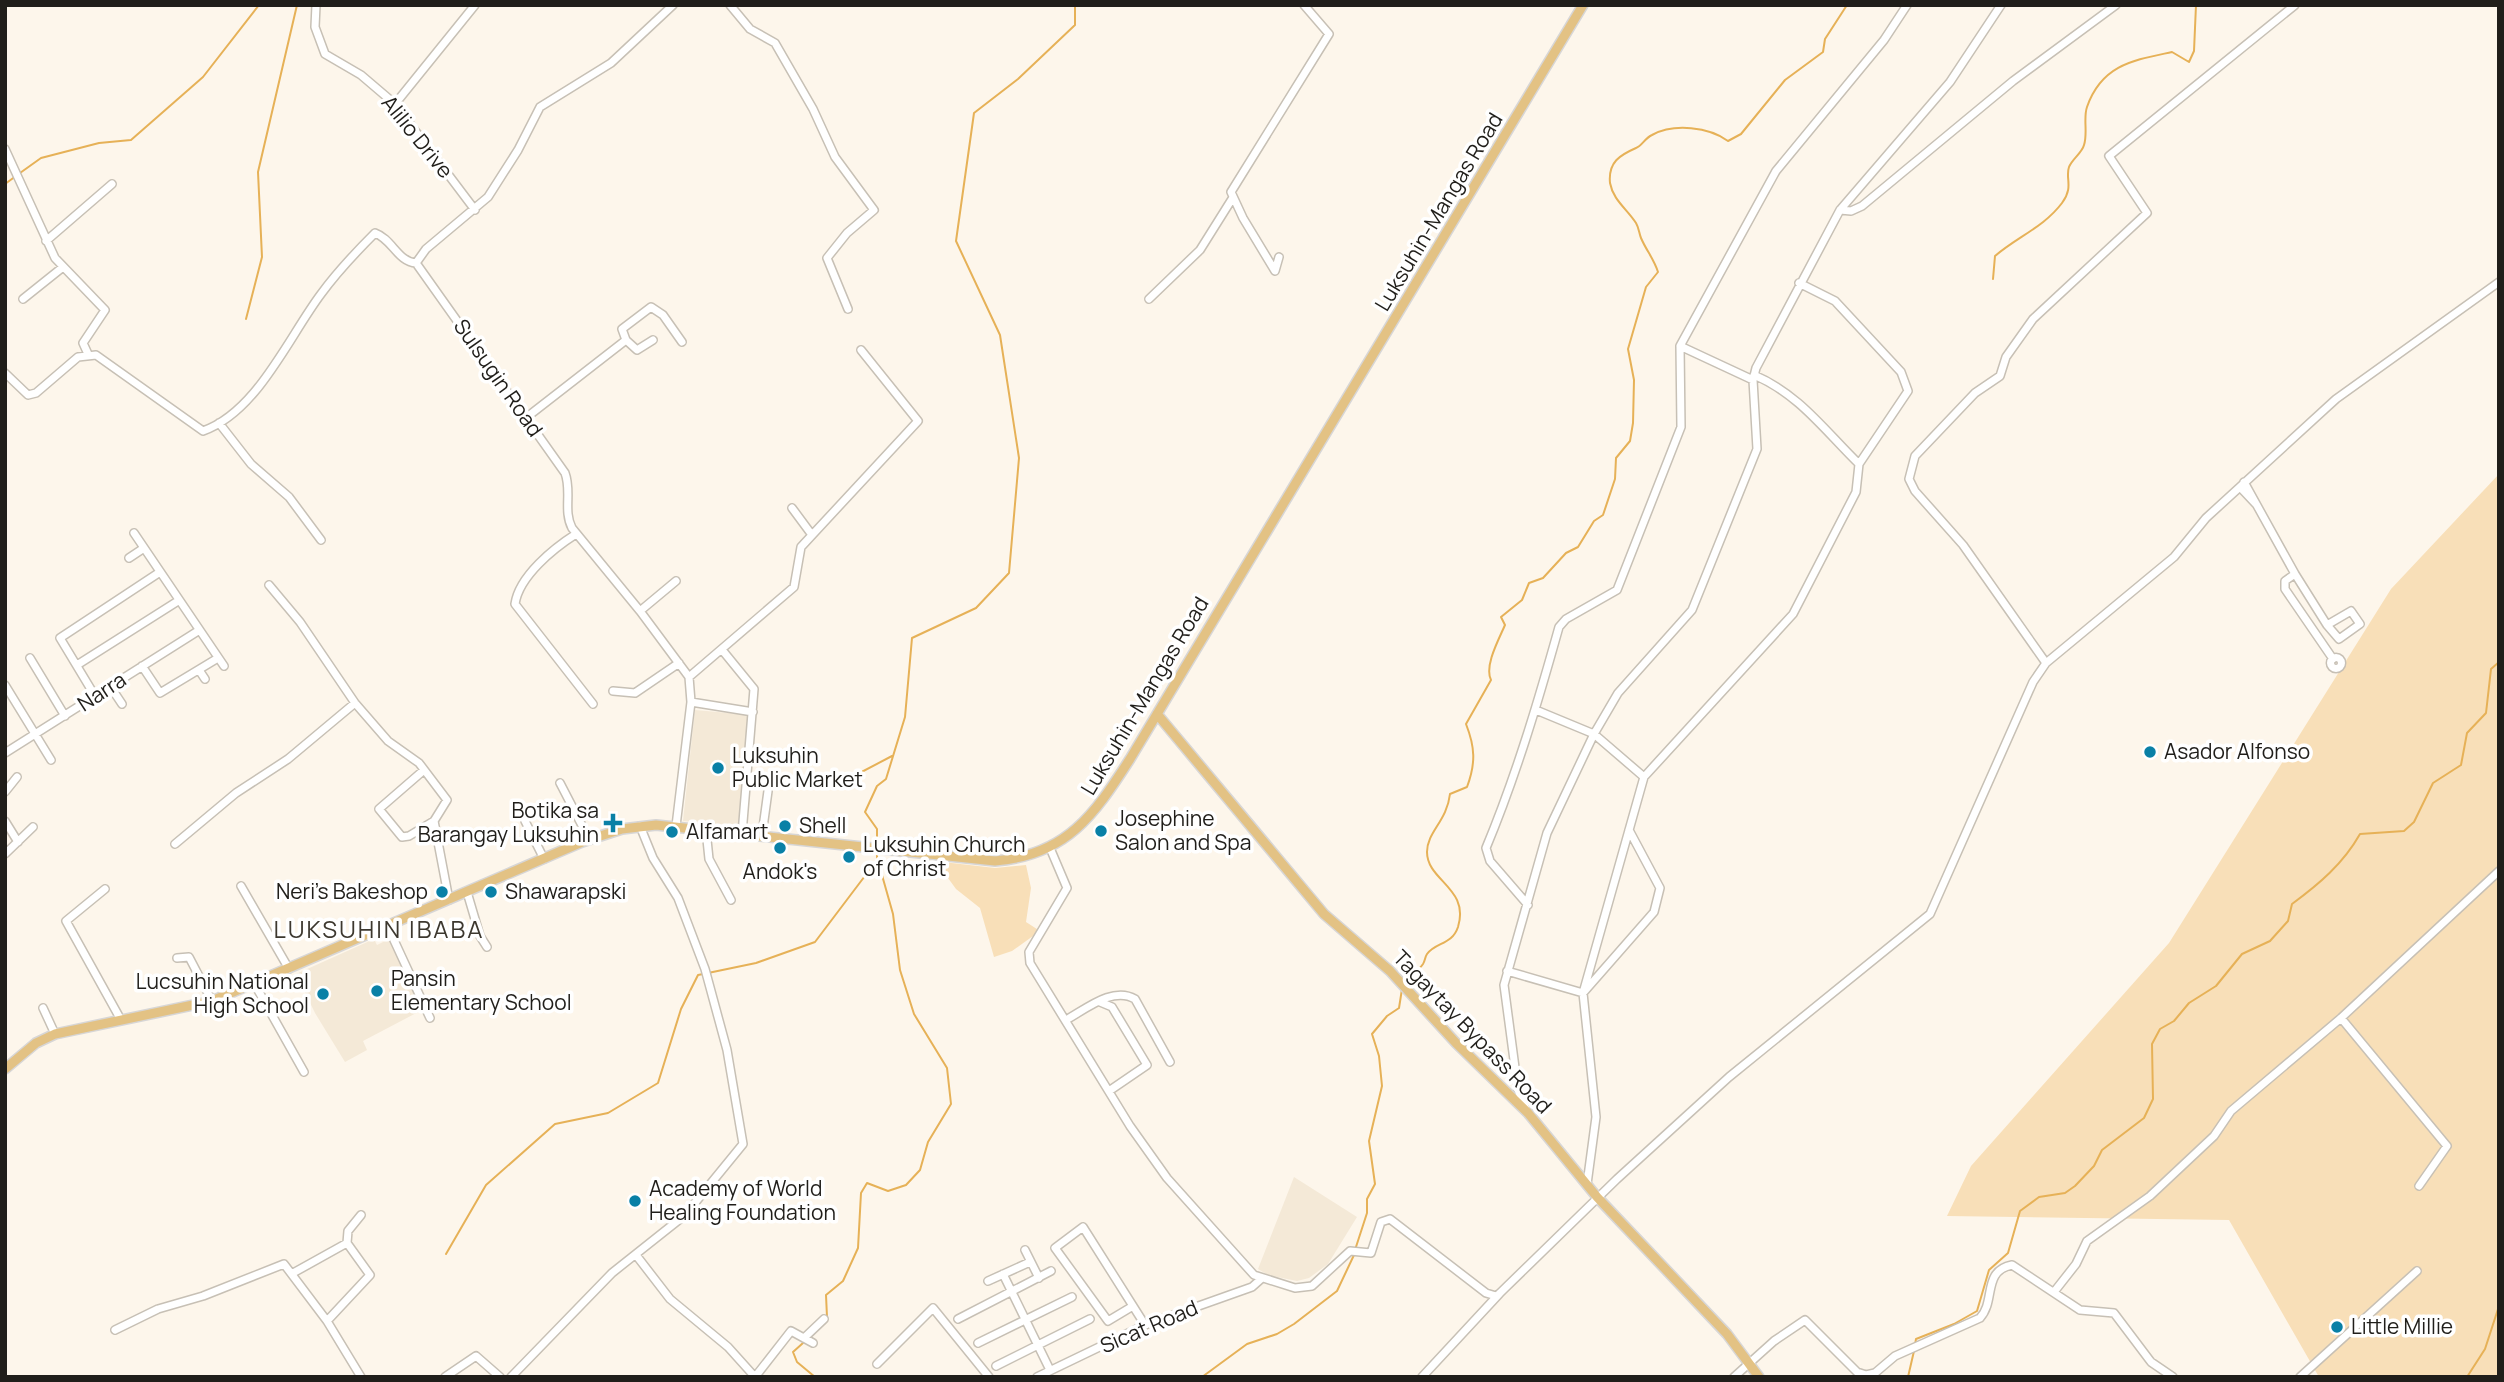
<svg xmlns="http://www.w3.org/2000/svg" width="2504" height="1382" font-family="Manrope,sans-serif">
	<rect width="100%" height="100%" fill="#fdf6eb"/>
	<path fill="#f4e9d7" d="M695,710l56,5 -9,112 -59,-6z
		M391,938l31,72 -59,31 4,9 -22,12 -30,-49 -19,-39 78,-35 3,6z
		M1294,1177l63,40 -29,47 -19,14 -12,3 -29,-6 -10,-6z"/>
	<path fill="#f8dfb8" d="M2499,474v903h-180l-90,-157 -282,-4 24,-50 198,-223 222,-354z
		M943,862l52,6 31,-3 5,23 -5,34 14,9 -28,20 -18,6 -14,-49 -24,-19 -16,-22z"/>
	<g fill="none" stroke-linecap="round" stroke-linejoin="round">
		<path stroke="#e6b157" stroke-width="2" d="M20,173l21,-15 58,-15 32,-3 72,-63 56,-72
			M5,184l11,-8
			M1993,279l2,-23c22,-19 49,-29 67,-53 12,-16 3,-25 7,-36 3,-8 13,-14 15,-22 4,-12 -1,-27 3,-38 15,-43 48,-47 85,-55l17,10 5,-11 2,-46
			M246,319l16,-62 -4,-85 39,-167
			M791,784l24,-6 26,1 11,-2 40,-21
			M877,844v-15l-12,-17 12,-26 9,-7 19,-62 7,-79 64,-30 33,-35 10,-115 -19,-123 -44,-94 18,-128 44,-34 57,-54v-20
			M708,973l48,-10 59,-21 62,-82v-7
			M1405,984c5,-7 13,-13 18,-20 2,-3 2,-7 4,-10 9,-12 25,-9 31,-27 12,-39 -31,-46 -31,-75 0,-20 20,-31 23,-58l17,-7c9,-24 8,-40 -1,-63l25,-44c-7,-14 8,-41 14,-55l-4,-8 21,-17 7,-17 14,-5 23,-25 12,-6 16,-26 9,-6 12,-36 1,-21 14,-17 3,-18 1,-43 -6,-31 18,-62 12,-15c-4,-13 -12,-22 -17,-34 -2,-5 -2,-10 -5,-15 -9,-14 -23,-23 -26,-40 -2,-21 10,-28 26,-35 6,-2 9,-10 16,-13 22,-12 57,-8 76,6l13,-7 44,-54 38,-28 2,-13 22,-34
			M1355,1250l12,-37v-14l8,-15 -6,-43 13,-55 -3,-30 -7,-22 15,-18 12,-8 3,-19
			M446,1254l40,-69 69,-61 53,-11 50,-30 23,-74 17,-34 5,-1
			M827,1317l-1,-22 17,-14 15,-33 3,-55 6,-10 21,8 18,-6 14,-15 8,-28 23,-38 -4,-36 -33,-54 -14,-44 -7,-56 -15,-53
			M803,1343l-10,9 4,10 18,15
			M1915,1345l1,-6 38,-15 23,-13 12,-41 19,-17 12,-42 19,-14 26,-4 10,-7 19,-20 8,-16 42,-32 9,-19 -1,-55 8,-15 14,-8 15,-18 27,-17 26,-32 28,-13 18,-20 4,-17c27,-20 51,-40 68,-70l44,-3 10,-9 19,-39 28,-18 6,-32 19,-20 5,-44 8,-7
			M1202,1377l45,-33 30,-10 17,-10 43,-33 17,-36
			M1908,1377l6,-26
			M2467,1377l18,-28 14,-43"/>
		<g stroke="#c7c0b5" stroke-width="10">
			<path id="minor" d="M316,5l-1,22 10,27 36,21 34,29 80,106
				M673,5l-62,58 -71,44 -22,43 -30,47 -62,52 -10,14 149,210c7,18 -2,38 7,55l68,83 49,66 2,25 -15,124
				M730,5l20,24 25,14 38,66 22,48 39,53 -27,23 -20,25 21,51
				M395,104l80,-99
				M5,149l50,109 50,52 -22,33 5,11
				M1840,210l11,1 11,-5 151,-125 103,-76
				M46,241l66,-57
				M1279,257l-4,14 -32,-53 -12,-26 98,-158 -25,-29
				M23,299l40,-32
				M1149,299l51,-49 32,-51
				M626,340l11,10 16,-10
				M1680,346l73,34
				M5,373l23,22 8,-2 42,-36 18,-2 107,76c54,-19 85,-93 118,-137 16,-22 35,-42 54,-61 17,6 23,29 41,30
				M1754,375c45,19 71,56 105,89
				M527,417l99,-77 -4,-11 29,-22 12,8 19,27
				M219,423l32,41 38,33 32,43
				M2244,482l51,92 32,51 12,14 21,-15 -9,-13 -24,14
				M2240,487l16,17
				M792,508l20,27
				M134,533l90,133
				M576,534c-22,14 -57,42 -61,70l78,100
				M129,558l15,-10
				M2295,574l-10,7v8l48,70
				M269,585l31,37 55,81 33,38 31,22 28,37 -13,21 15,79
				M640,611l36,-30
				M723,651l31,38 -12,145
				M2330.5 663a5.5 5.5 0 1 1 11 0a5.5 5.5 0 1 1-11 0Z
				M30,658l35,58
				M2046,663l-83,-118 -48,-54 -6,-12 6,-23 60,-63 25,-17 6,-19 27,-38 114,-106 -38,-57 186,-151
				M77,665l101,-64
				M142,666l18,27 58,-35
				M199,670l6,9
				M689,677l105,-90 7,-40 117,-126 -57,-71
				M5,685l46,75
				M110,686l12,18
				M613,691l22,2 44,-30
				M95,696l-35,-58 100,-66
				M691,702l62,10
				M1536,710l58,24 50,43
				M5,753l193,-122
				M424,770l-45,39 23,28 7,-1 25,-15
				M560,783l29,56
				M5,792l12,-15
				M5,821l13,21
				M525,821l19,38
				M706,830l3,29 22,41
				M762,835l6,-44
				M175,844l61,-51 52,-34 67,-56
				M1050,848l17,40 -38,64 1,11 100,163 37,52 87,97 41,13 17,-2 38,-35 21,2 10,-31 9,-3 96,74 10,3
				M5,854l28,-27
				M241,886l48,83
				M105,889l-39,32 55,99
				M467,892l13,44 7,11
				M1528,905l-38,-44 -4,-13c30,-72 52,-146 73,-221l7,-8 51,-29 64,-163 -1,-81 96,-175 108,-131 23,-35
				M387,925l43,93
				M177,958l12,-1 23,44
				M1507,971l76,22 71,-81 6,-24 -31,-58
				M254,983l50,89
				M1100,1002l12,5 35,58 -38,26
				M43,1008l12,26
				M2341,1018l106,128 -28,40
				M1066,1020c20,-11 47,-34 69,-21l35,63
				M1526,1109l-8,-19 -14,-105 43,-152 47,-99 24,-41 74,-83 65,-161 -4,-69 3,-12 84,-158 110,-128 51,-77
				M1587,1184l9,-67 -13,-124 61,-216 149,-163 63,-122 3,-28 49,-73 -7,-19 -66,-71 -36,-18
				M347,1243l1,-12 13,-16
				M1025,1250l14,28
				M636,1255l34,44 58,48 27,30
				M293,1273l54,-30 23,32 -43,46
				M1003,1274l47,96
				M988,1281l42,-19
				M2054,1292l22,-28 11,-23 63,-45 64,-60 17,-25 110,-93 158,-147
				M1133,1306l-25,15 -53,-73 28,-21 62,98
				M958,1319l93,-48
				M115,1330l43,-21 45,-13 81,-32 43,57 34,56
				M804,1338l20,-19
				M978,1343l94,-46
				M877,1364l56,-56 56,69
				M996,1366l94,-47
				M445,1377l31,-21 24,21
				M511,1377l101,-104 73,-58 58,-71 -16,-94 -22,-81 -27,-71 -25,-40 -13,-32
				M755,1377l36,-46 22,12
				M1037,1377l108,-52 107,-38 9,-8
				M1422,1377l78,-84 117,-114 112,-102 201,-163 103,-232 13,-19 128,-106 32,-39 130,-119 163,-117
				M1734,1377l40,-36 31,-21 52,52 9,3 9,-2 20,-17 85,-38c16,-17 2,-47 32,-53l68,45 34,3 37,49 22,15
				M2300,1377l117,-106"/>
		</g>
		<g stroke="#d7d6d6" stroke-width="12">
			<path id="major" d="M1157,714l167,200 66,57 66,72 72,70 69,84 130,137 32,43
				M5,1069l31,-26 19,-9 157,-33 370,-159 40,-13 34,-4 339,36c72,-6 99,-46 135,-102l453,-754"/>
		</g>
		<use href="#minor" stroke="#fff" stroke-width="7"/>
		<use href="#major" stroke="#e3c284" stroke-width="9"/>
	</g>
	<g fill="#0980a6" stroke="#fff" stroke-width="2.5">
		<circle cx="2150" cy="752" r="7"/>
		<circle cx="718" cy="768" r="7"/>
		<path d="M609.5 812.5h7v7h7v7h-7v7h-7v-7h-7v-7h7z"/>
		<circle cx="785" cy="826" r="7"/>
		<circle cx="1101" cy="831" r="7"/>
		<circle cx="672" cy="832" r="7"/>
		<circle cx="780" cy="848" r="7"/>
		<circle cx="849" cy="857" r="7"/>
		<circle cx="442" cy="892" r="7"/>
		<circle cx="491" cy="892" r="7"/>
		<circle cx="377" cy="991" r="7"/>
		<circle cx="323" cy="994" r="7"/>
		<circle cx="635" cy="1201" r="7"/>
		<circle cx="2337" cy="1327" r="7"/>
	</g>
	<g text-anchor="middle" stroke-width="7" stroke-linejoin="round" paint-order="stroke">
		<g font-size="21" fill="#201e1a" stroke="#fff">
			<text transform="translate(417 137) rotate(51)" y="7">Alilio Drive</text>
			<text transform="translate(1439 212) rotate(-59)" y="7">Luksuhin-Mangas Road</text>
			<text transform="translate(498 378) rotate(55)" y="7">Sulsugin Road</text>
			<text transform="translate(102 692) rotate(-33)" y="7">Narra</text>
			<text transform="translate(1145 696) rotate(-59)" y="7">Luksuhin-Mangas Road</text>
			<text transform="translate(1472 1032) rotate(46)" y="7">Tagaytay Bypass Road</text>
			<text transform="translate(1149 1327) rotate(-23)" y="7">Sicat Road</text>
		</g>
		<g font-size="21" fill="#201e1a" stroke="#fff" text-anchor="start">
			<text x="2164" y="759">Asador Alfonso</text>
			<text x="732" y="763">Luksuhin<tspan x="732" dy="24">Public Market</tspan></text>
			<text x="599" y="818" text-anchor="end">Botika sa<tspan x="599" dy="24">Barangay Luksuhin</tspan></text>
			<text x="1115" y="826">Josephine<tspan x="1115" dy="24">Salon and Spa</tspan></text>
			<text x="799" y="833">Shell</text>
			<text x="686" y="839">Alfamart</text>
			<text x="863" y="852">Luksuhin Church<tspan x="863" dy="24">of Christ</tspan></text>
			<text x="780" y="879" text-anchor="middle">Andok's</text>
			<text x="428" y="899" text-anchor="end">Neri's Bakeshop</text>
			<text x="505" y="899">Shawarapski</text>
			<text x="391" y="986">Pansin<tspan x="391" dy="24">Elementary School</tspan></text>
			<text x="309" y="989" text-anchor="end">Lucsuhin National<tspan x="309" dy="24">High School</tspan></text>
			<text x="649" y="1196">Academy of World<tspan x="649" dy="24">Healing Foundation</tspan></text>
			<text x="2351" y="1334">Little Millie</text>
		</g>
		<g font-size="24" letter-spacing="2" fill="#3d382f" stroke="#fff">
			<text x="379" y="938">LUKSUHIN IBABA</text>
		</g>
	</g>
	<rect width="2504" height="1382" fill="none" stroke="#201e1a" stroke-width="14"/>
</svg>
